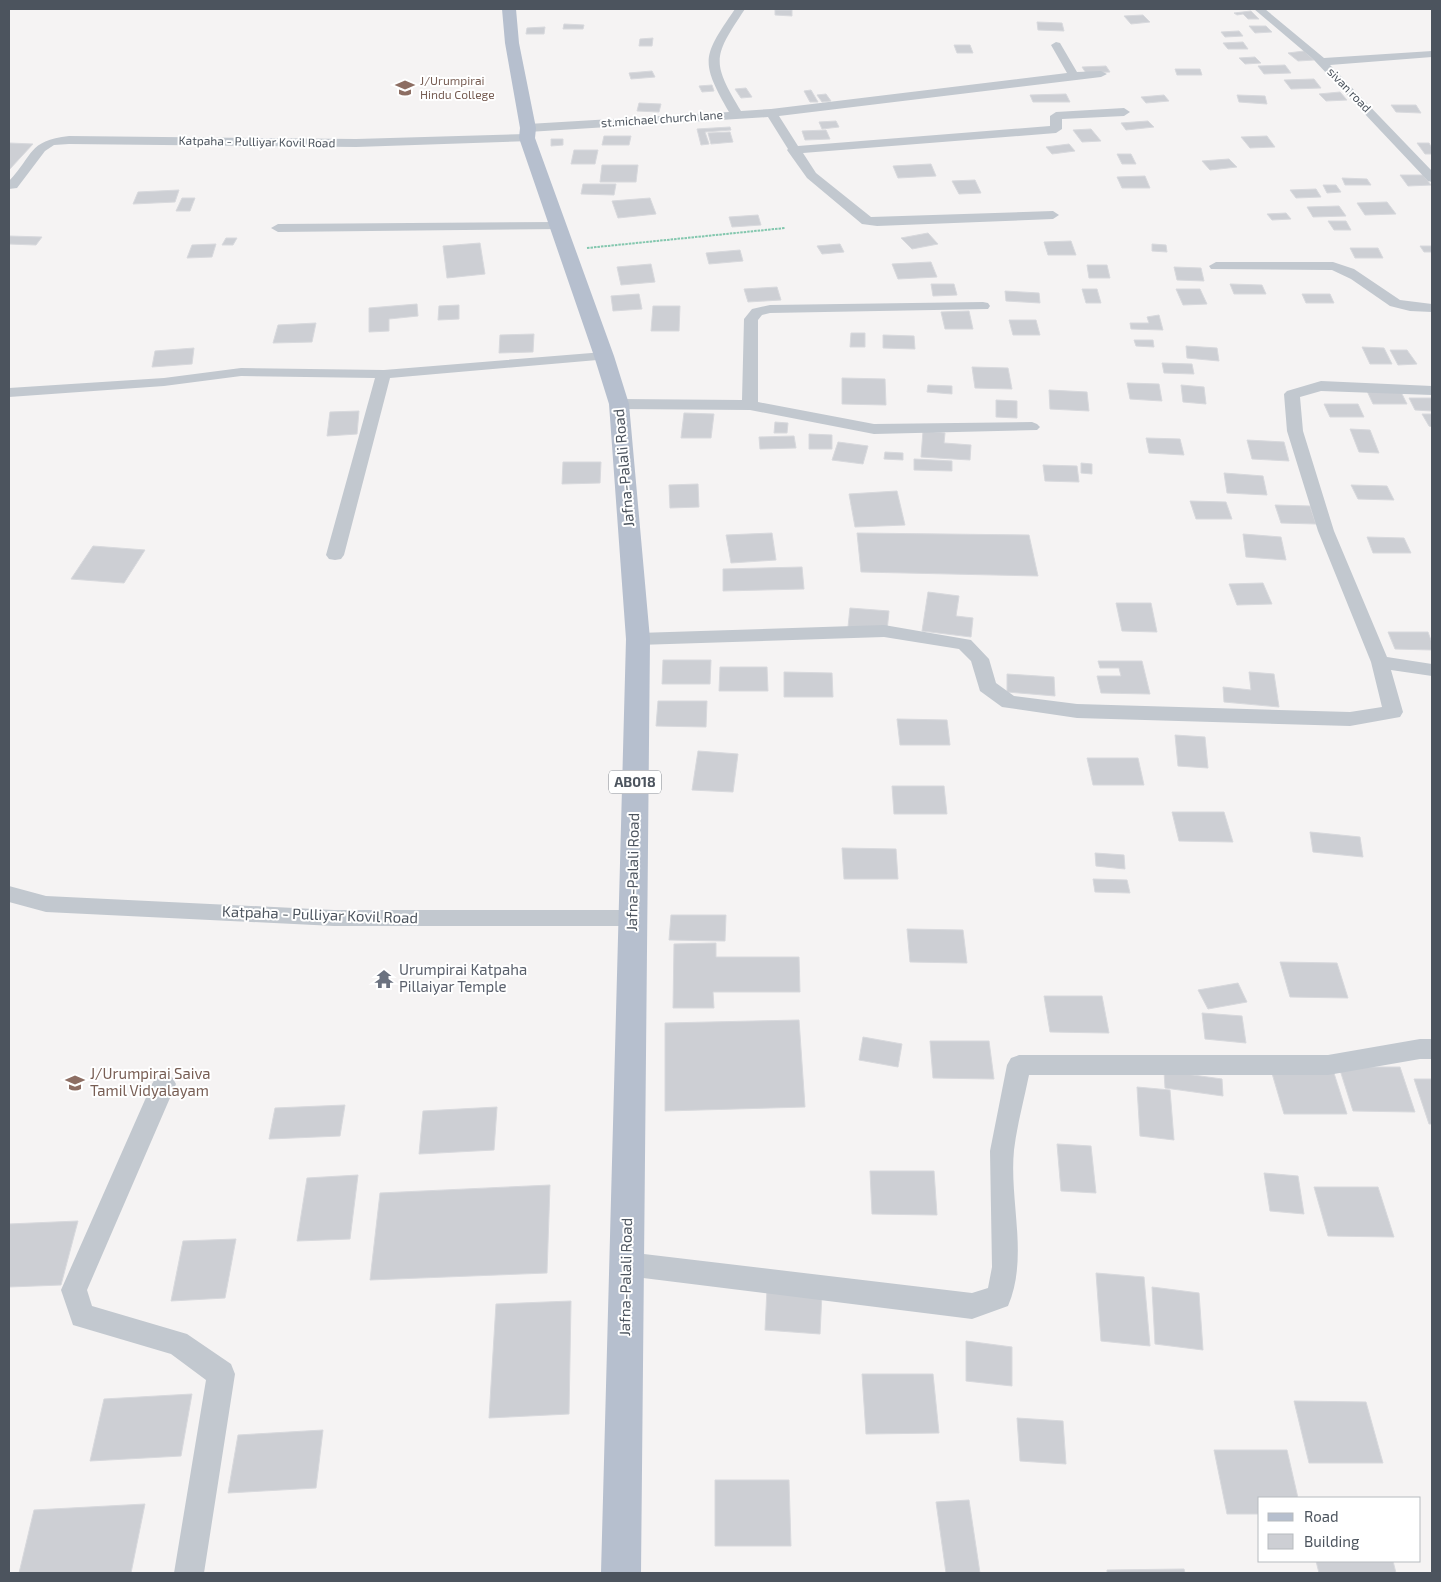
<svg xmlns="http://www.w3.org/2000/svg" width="1441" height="1582" font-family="'Exo 2',sans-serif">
	<rect width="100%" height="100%" fill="#f5f3f3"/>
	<path fill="#cdcfd4" stroke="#d8d9dd" d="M775,10h17v6l-17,-1z
		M1251,11l8,8h-11l-5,-5 -6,1 -3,-2z
		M1143,15l7,7 -19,2 -7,-8z
		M1037,22l25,1 2,8 -26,-1z
		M564,24l20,1 -1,4h-20z
		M1249,26h17l6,6 -17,1z
		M545,27l-1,7h-18l1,-6z
		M1239,31l4,5 -18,1 -4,-5z
		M653,38l-1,8h-13l1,-7z
		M1243,42l5,7h-20l-5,-6z
		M954,45h16l3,8h-16z
		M1304,51l10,9 -16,1 -10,-8z
		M1255,57l6,6 -16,1 -6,-6z
		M1285,65l6,8 -27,1 -6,-8z
		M1106,66l4,6 -24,1 -4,-6z
		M1175,69h25l2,6h-25z
		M652,71l3,6 -24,2 -2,-6z
		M1314,79l7,9 -30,1 -7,-9z
		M712,85l2,6 -12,1 -3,-6z
		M746,88l6,9 -11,1 -6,-9z
		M811,90l7,12h-8l-6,-11z
		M1340,92l7,8 -21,1 -7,-7z
		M826,94l5,7 -9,1 -5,-7z
		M1066,94l4,8h-37l-3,-7z
		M1164,95l5,6 -23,2 -5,-6z
		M1237,95l28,1 2,8 -28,-2z
		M639,103l22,1 -2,8 -22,-1z
		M1391,105h25l5,8 -25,-1z
		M836,121l3,6 -17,2 -3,-7z
		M1148,121l6,6 -28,3 -5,-7z
		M730,127l1,3 -26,2 4,12 -8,1 -4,-16z
		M1091,129l10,12 -19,1 -9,-12z
		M826,130l4,9 -25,1 -3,-9z
		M730,132l3,10 -22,2 -3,-11z
		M604,136h27l-2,9h-27z
		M1267,136l8,11 -25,1 -9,-11z
		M551,139h12v6l-12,1z
		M9,143l24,1 -24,26z
		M1417,143h12l3,5v6h-7z
		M1069,144l6,7 -23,3 -6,-7z
		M574,150h24l-3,14h-24z
		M1117,154h14l5,10h-14z
		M1229,159l8,8 -27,3 -8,-9z
		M931,164l5,12 -38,2 -5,-12z
		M602,165h36l-2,17h-36z
		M1400,175h23l8,10 -23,1z
		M1145,176l5,12h-28l-5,-11z
		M1342,178l25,1 4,6h-26z
		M975,180l6,13 -22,1 -7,-13z
		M583,184h33l-2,11 -33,-1z
		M1323,185h13l5,7 -14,1z
		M1316,189l5,8 -25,1 -6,-8z
		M179,190l-4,12 -42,2 5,-12z
		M182,198h13l-5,13h-14z
		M650,198l6,16 -38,4 -6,-17z
		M1387,202l9,12 -31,1 -8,-12z
		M1339,206l7,10 -33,1 -6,-10z
		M1286,213l5,6 -19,1 -5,-6z
		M758,215l3,10 -29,2 -3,-10z
		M1328,221h18l5,9h-17z
		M928,233l10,11 -26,5 -11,-11z
		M9,236l33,1 -6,8 -27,-1z
		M226,238h11l-4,7h-11z
		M1071,241l5,14h-28l-4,-13z
		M480,243l5,31 -38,4 -4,-32z
		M216,244l-4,13 -25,1 5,-13z
		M840,244l4,8 -22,2 -5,-8z
		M1152,244l14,1 1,7 -15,-1z
		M1420,246h12v6h-8z
		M1350,248h28l5,10h-28z
		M740,250l3,11 -34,3 -3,-11z
		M931,262l6,15 -39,2 -6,-15z
		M651,264l4,18 -34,3 -4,-18z
		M1087,265h20l3,13h-21z
		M1174,267l27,1 3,13 -27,-1z
		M931,284h23l3,11 -24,1z
		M1230,284l32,1 4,9h-32z
		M777,287l4,13 -33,2 -4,-13z
		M1082,289h15l4,14h-15z
		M1176,289h24l7,15 -24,1z
		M1005,291l34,2 1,10 -34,-2z
		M639,294l3,15 -29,2 -2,-15z
		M1302,294h28l4,9h-28z
		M417,304l1,12 -29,3v12l-20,1v-24z
		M459,305v14l-21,1 1,-14z
		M653,306h27l-1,25h-28z
		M969,311l4,18h-28l-4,-17z
		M1159,315l4,15 -32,-1 -1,-6h19l-2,-6z
		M1009,320h27l4,15h-27z
		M316,323l-4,19 -39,1 5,-18z
		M851,333h14v14h-15z
		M534,334l-1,18 -34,1 1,-18z
		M883,335l31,1 1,13 -32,-1z
		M1134,340h19l1,7 -18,-1z
		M1186,346l31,2 2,13 -32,-3z
		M1362,347l22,1 8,16h-22z
		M194,348l-2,16 -40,3 3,-16z
		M1390,350h17l10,14 -19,1z
		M1162,363l30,1 2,10 -30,-1z
		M972,367l36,1 4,21 -37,-1z
		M842,378l43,1 1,26 -44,-1z
		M1127,383l32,1 3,17 -32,-2z
		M928,385l24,1v8l-25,-2z
		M1181,385l23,2 2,17 -23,-2z
		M1049,390l38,2 2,19 -39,-2z
		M1367,391l34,1 6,12h-34z
		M1409,398h23v13l-17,-1z
		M996,400l21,1v17l-21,-1z
		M1324,404h34l6,13h-34z
		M359,411l-2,23 -30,2 3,-24z
		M684,413l30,1 -3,24h-30z
		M1422,414h10v13l-3,-1z
		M775,422l13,1 -1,10h-13z
		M1350,429l20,1 9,23 -20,-1z
		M923,431l22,2 -1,10 27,2 -1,15 -49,-3z
		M809,434l23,1v14h-23z
		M794,436l2,12 -36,1 -1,-12z
		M1146,438l34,1 4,16 -35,-2z
		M1247,440l37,2 5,19 -37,-2z
		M838,442l30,4 -5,18 -31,-4z
		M885,452l18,1v7l-19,-1z
		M914,459l38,2v10l-38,-1z
		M563,462h38l-1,21 -38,1z
		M1081,463l11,1v10l-11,-1z
		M1043,465l34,1 2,16 -34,-1z
		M1224,473l39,3 4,19 -40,-2z
		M698,484l1,23 -29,1 -1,-23z
		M1351,485l36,1 7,14 -36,-1z
		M897,491l8,34 -50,2 -6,-33z
		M1190,501l36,1 6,17h-36z
		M1275,505l35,1 6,18 -35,-1z
		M772,533l4,27 -45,3 -5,-28z
		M857,533l172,2 9,41 -177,-4z
		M1243,534l38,3 5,23 -40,-3z
		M1367,537l37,1 7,15h-38z
		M93,546l52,4 -21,33 -53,-4z
		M802,567l2,22 -81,2v-22z
		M1263,583l9,21 -35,1 -8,-21z
		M928,592l31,4 -3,20 17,2 -2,19 -49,-6z
		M1116,603h35l6,29 -35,-1z
		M850,608l39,3 -2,20 -39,-4z
		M1388,632h40l4,11v7l-37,-1z
		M663,660h48l-1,24h-48z
		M1098,661h44l8,33 -49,-1 -4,-17h24l-2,-8h-19z
		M720,667h47l1,24h-49z
		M784,672l48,1 1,24h-49z
		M1249,672l25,2 5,33 -55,-5 -1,-15 28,3z
		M1007,674l47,3 1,19 -48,-4z
		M658,701h49l-1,26 -50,-1z
		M897,719l50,1 3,25h-50z
		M1175,735l30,2 3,31 -30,-2z
		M698,751l40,3 -5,38 -41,-2z
		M1087,758h51l6,27h-51z
		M892,786h52l3,28h-53z
		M1172,812h52l9,30 -54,-1z
		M1310,832l50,5 3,20 -50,-5z
		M842,848l54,1 2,30h-54z
		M1095,853l29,2 1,14 -29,-3z
		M1093,879l34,1 3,13 -35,-1z
		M671,915h55l-1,26 -56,-1z
		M907,929l56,1 4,33 -57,-1z
		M716,943v14h83l1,35h-87l1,16h-41l1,-64z
		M1280,962l57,1 11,35 -58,-1z
		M1238,983l9,19 -39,7 -10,-19z
		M1044,996h58l7,37 -59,-1z
		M1202,1013l40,3 4,27 -41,-4z
		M799,1020l6,87 -140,4v-88z
		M863,1037l39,7 -4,23 -39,-7z
		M930,1041h59l5,38 -61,-1z
		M1339,1067h61l15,45 -62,-1z
		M1271,1070h62l14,44h-63z
		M1164,1071l58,8 1,17 -58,-8z
		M1414,1079h18v45h-3z
		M1137,1087l33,3 4,50 -34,-4z
		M345,1105l-5,31 -71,3 6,-31z
		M497,1107l-3,43 -75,4 4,-43z
		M1057,1144l34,2 5,47 -35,-2z
		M870,1171h64l3,44 -65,-1z
		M1264,1173l34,3 6,38 -34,-3z
		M358,1175l-8,64 -53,2 10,-63z
		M550,1185l-3,88 -177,7 10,-87z
		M1314,1187h64l16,50 -66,-1z
		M78,1221l-17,64 -52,2v-63z
		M236,1239l-11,59 -54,3 12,-60z
		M1096,1273l48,4 6,69 -49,-5z
		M1152,1287l47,6 4,57 -48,-6z
		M767,1289l55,4 -2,41 -55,-4z
		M571,1301l-2,113 -80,4 7,-114z
		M966,1341l46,6v39l-46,-5z
		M862,1374h71l6,59 -73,1z
		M192,1394l-11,62 -91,5 14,-62z
		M1294,1401l72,1 17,61h-74z
		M1017,1418l46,3 3,43 -46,-3z
		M323,1430l-7,58 -88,5 10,-58z
		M1214,1450h73l11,48h-38v16h-33z
		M715,1480h74l2,66h-76z
		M969,1500l11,73h-34l-10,-71z
		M145,1504l-14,69h-112l15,-63z
		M1316,1561h77l3,12h-77z
		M1184,1569l1,4h-78v-3z"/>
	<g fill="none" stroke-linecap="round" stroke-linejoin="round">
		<path stroke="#83c7ae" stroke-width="2" stroke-dasharray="2.5 1" stroke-linecap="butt" d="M587,248l198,-20"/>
		<path fill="#c2c8cf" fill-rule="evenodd" d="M735,9h10c-32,48 -34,52 -4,102l30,-2 296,-36 -16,-28 5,-3 4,1 17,29 24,-1 6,3 -6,3 -322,39 19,30 252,-20v-10l6,-4 68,-4 6,4 -6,4 -62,3v10l-6,4 -253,20 13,20 55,44 182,-6 6,4 -6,4 -176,7 -15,-2 -55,-46 -20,-28 1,-1 -20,-32 -240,15 -6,-4 6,-4 201,-12c-29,-51 -27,-55 6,-103z
			M1254,9h11l59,49 108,-7v6l-102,8 102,106v11l-4,-1 -115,-122z
			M527,134l4,1 2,3 -2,3 -175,6 -287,-3 -15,1 -9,6 -28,37 -8,1v-8c25,-26 18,-40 60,-45l287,3z
			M558,222l7,4 -2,3 -285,3 -7,-4 7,-4z
			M1216,262h117l21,7 46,31 32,4v8l-22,-1 -20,-5 -39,-27 -19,-9 -121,-1 -2,-3z
			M983,302l5,1 2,3 -2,3 -218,4 -8,2 -4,5v82l116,22 158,-2 5,2 3,3 -3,3 -163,4 -124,-24 -131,-1 -5,-2 -3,-3 3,-3 5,-2 123,1 2,-81 8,-10 18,-4z
			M604,352l5,1 2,3 -2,3 -219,19 -46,177 -3,4 -6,1 -6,-1 -3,-4 49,-177 -134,-2 -77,10 -155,11v-9l155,-10 77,-10 143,2z
			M1321,381l111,5v9l-111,-4 -21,6 3,34 31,100 53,126 45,7v12l-41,-6 12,42 -3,5 -50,9 -273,-8 -75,-11 -22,-16 -9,-30 -12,-12 -75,-12 -246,8 -6,-2 -3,-4 3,-4 6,-2 246,-8 87,15 18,19 7,24 18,13 63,8 273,8 32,-5 -11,-45 -53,-131 -31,-100 -3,-37 3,-3z
			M9,886l37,10 288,14h299l8,2 3,6 -3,6 -8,2h-299l-288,-14 -37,-10z
			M1420,1039h12v20h-12l-92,16h-299c-5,25 -12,50 -15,75 -5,51 15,107 -6,156l-36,13 -345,-43 -9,-3 -4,-9 4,-9 9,-3 345,41 16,-5 4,-21 -2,-116 17,-86 4,-7 8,-3h309z
			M164,1074l8,3 4,7 -89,206 5,16 95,28 44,30 4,10 -31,199h-30l32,-193 -35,-26 -98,-29 -12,-35 91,-206 4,-7z"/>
		<path fill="#b6bfce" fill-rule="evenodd" d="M502,9h14l3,34 17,85 -1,10 79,218 15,48 21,235 -9,934h-40l25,-934 -17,-235 -15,-48 -75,-218 1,-10 -15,-85z"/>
	</g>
	<defs>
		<g id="school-bare" transform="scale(1.5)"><path d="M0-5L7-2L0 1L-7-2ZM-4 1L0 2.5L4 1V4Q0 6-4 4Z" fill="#8d6e63" stroke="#fff" stroke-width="2.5" paint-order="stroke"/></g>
		<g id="temple-bare" transform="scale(1.5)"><path d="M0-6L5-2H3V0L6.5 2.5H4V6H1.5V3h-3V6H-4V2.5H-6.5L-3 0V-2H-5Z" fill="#6b7280" stroke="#fff" stroke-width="2.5" paint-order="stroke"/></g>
	</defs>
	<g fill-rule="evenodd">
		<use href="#school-bare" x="405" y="88"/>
		<use href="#temple-bare" x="384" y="979"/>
		<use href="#school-bare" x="75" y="1083"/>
	</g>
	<g text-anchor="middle" stroke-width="4" stroke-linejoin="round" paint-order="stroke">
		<g font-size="12" fill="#785e54" stroke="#fff" text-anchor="start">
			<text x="420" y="85">J/Urumpirai<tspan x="420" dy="14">Hindu College</tspan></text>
		</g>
		<g font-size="12" fill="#4c545e" stroke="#fff">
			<text transform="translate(1349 90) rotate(46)" y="4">sivan road</text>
			<text transform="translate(662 119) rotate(-4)" y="4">st.michael church lane</text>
			<text transform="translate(257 142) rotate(1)" y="4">Katpaha - Pulliyar Kovil Road</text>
		</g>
		<rect fill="#fff" stroke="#82878e" stroke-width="1" x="609" y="770.5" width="52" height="23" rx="4"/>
		<g font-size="14" font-weight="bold" fill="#4c545e">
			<text x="635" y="787">AB018</text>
		</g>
		<g font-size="15" fill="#4c545e" stroke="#fff">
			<text transform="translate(624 468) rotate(-95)" y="5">Jafna-Palali Road</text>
			<text transform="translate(633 872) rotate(-89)" y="5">Jafna-Palali Road</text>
			<text transform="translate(320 915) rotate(2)" y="5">Katpaha - Pulliyar Kovil Road</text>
			<text transform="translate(626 1277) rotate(-89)" y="5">Jafna-Palali Road</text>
		</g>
		<g font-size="15" fill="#5b616d" stroke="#fff" text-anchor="start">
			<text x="399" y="975">Urumpirai Katpaha<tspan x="399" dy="17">Pillaiyar Temple</tspan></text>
		</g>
		<g font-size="15" fill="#785e54" stroke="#fff" text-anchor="start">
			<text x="90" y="1079">J/Urumpirai Saiva<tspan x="90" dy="17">Tamil Vidyalayam</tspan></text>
		</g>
	</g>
	<rect width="1441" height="1582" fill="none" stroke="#4c545e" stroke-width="20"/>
	<rect x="1258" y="1497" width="162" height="65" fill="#ffffff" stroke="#b7bbbf"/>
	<rect x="1268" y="1513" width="25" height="8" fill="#b6bfce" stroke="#b7bbbf"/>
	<text x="1304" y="1522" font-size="15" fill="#4c545e">Road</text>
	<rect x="1268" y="1534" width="25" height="15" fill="#cdcfd4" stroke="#b7bbbf"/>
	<text x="1304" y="1547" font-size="15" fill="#4c545e">Building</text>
</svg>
